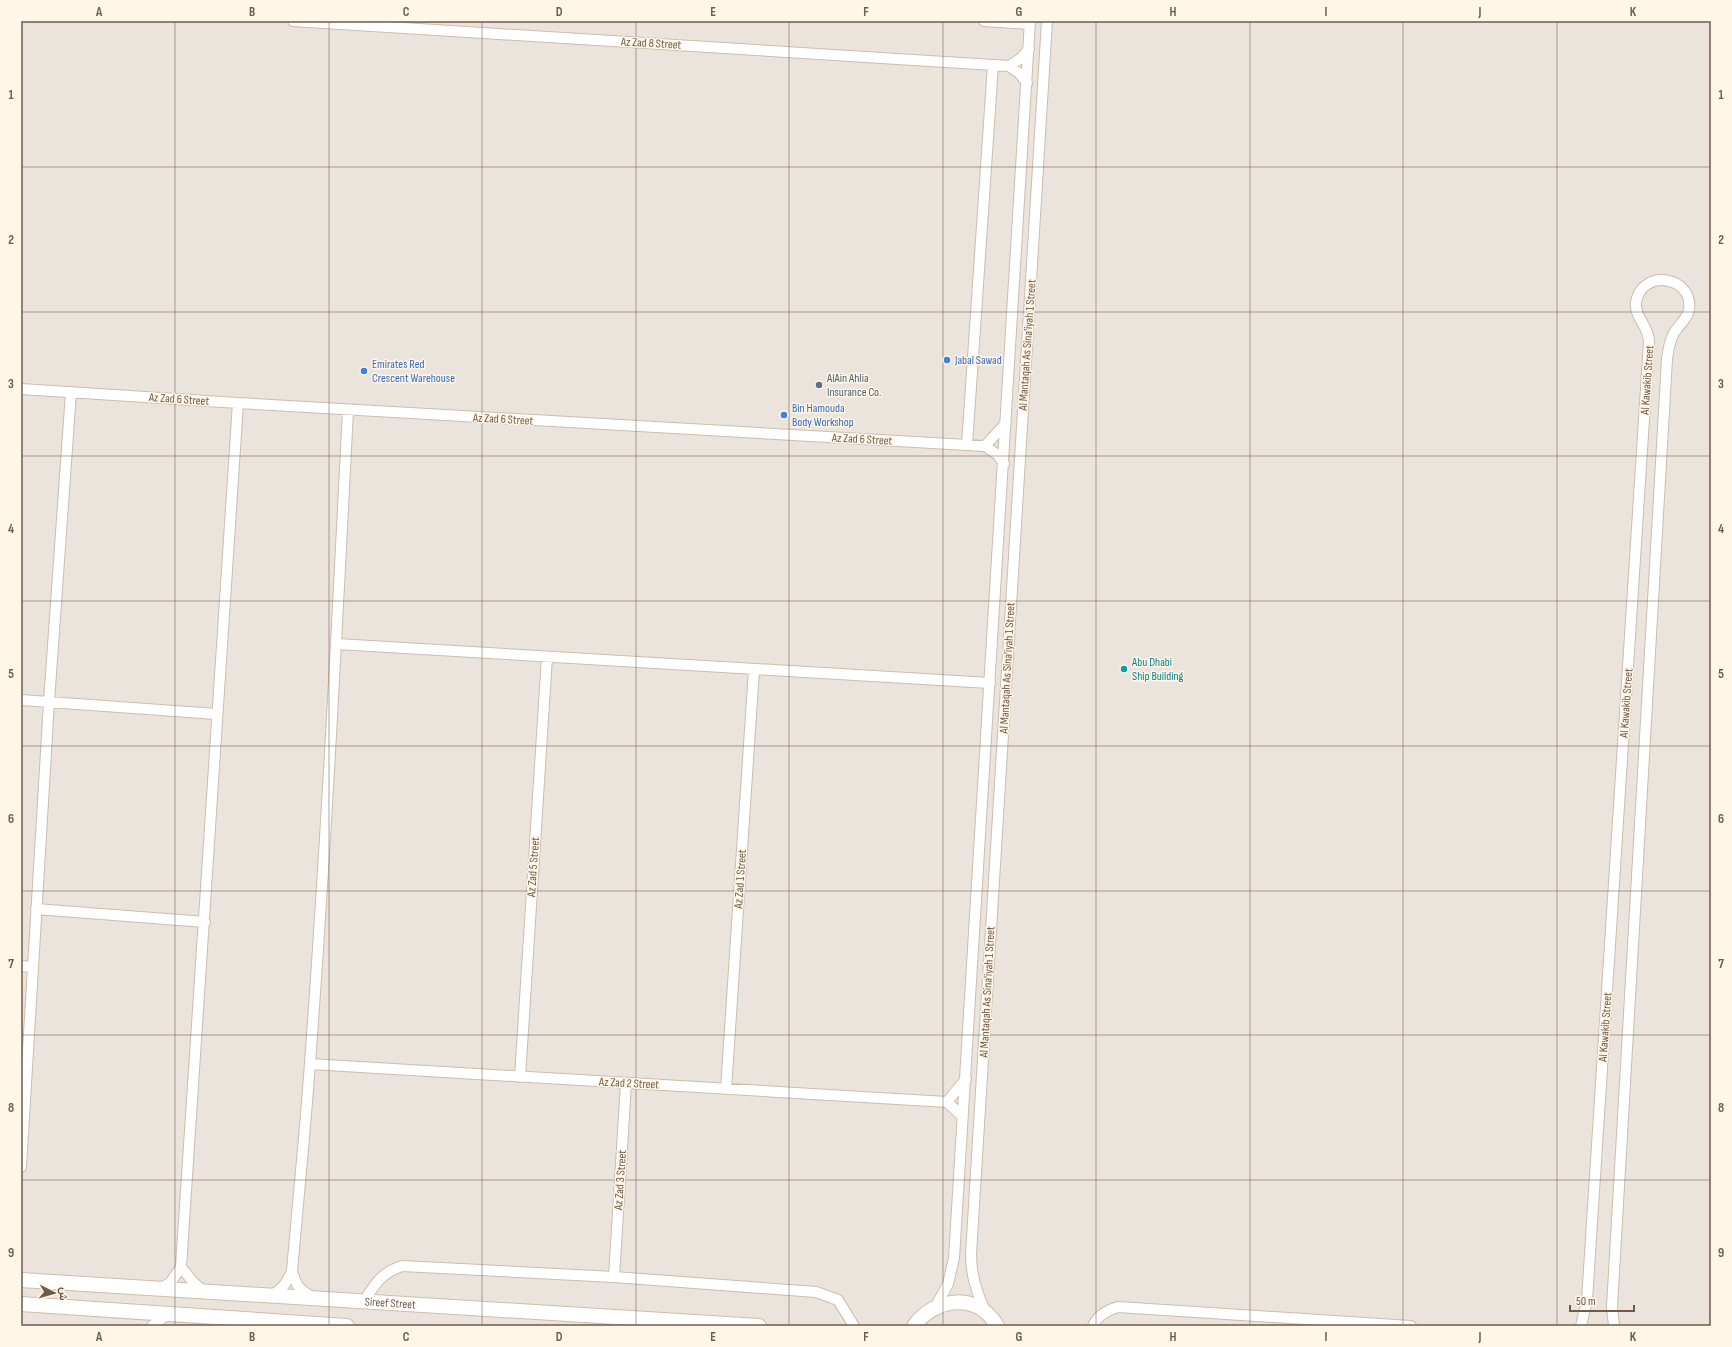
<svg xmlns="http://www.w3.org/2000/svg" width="1732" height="1347" font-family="'Sofia Sans Condensed',Vazirmatn,sans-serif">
	<rect width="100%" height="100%" fill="#fbf3e2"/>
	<path fill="#eae4dd" d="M21,21h1690v1305h-1690z"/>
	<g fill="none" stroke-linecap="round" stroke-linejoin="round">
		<g stroke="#cebdac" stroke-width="12">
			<path id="minor" d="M293,21l716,45 10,7 8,10
				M984,21l46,3
				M1009,66l11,-7 9,-10
				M21,389l217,14 747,43 13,9 6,9
				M967,445l26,-380
				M985,446l21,-23
				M337,644l653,39
				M21,700l195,14
				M36,909l169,13
				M21,966l11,1
				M310,1064l637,38 16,15
				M520,1077l27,-420
				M726,1089l28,-419
				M947,1102l19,-23
				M21,1167l28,-465 22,-310
				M181,1267l12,15 10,9
				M614,1277l12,-194
				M159,1289l11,-6 11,-16c20,-288 37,-576 57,-864
				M272,1295c11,-6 15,-13 20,-24
				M312,1297c-13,-8 -16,-11 -20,-26 6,-69 13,-138 18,-208 16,-217 27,-435 38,-653
				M364,1301c12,-18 17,-28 38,-35l212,11 202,15 22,8 16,26
				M936,1306l12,-22 6,-26 76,-1237
				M986,1313c-9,-20 -15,-37 -15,-59l76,-1233
				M152,1326l15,-11
				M1093,1326c4,-10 15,-16 25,-19l293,19
				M1581,1326l6,-26 62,-958c0,-16 -15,-25 -13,-40 6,-34 58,-26 53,8 -2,10 -12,16 -16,25 -4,8 -5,17 -6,24l-55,948 2,19"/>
		</g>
		<g stroke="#d1bda9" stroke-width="16">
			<g id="secondary">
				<path id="s1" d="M21,1280l738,46"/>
				<path d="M21,1304l326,22"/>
				<path d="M914,1326c21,-29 64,-34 83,0"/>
			</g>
		</g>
		<use href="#minor" stroke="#fff" stroke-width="10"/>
		<use href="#secondary" stroke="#fff" stroke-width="14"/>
	</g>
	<path fill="none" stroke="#725a49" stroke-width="1" stroke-opacity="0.55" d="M175,21v1305M329,21v1305M482,21v1305M636,21v1305M789,21v1305M943,21v1305M1096,21v1305M1250,21v1305M1403,21v1305M1557,21v1305M21,167h1690M21,312h1690M21,456h1690M21,601h1690M21,746h1690M21,891h1690M21,1035h1690M21,1180h1690"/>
	<g fill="#3f7fe0" stroke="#fef6e7" stroke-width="1.5">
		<circle cx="947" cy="360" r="4"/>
		<circle cx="364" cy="371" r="4"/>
		<circle cx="784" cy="415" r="4"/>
	</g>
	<circle fill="#5c6f8a" stroke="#fef6e7" stroke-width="1.5" cx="819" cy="385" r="4"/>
	<circle fill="#0f9aa8" stroke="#fef6e7" stroke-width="1.5" cx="1124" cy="669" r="4"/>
	<g text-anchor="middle" stroke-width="3" stroke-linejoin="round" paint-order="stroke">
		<g font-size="12" fill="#725a49" stroke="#fef6e7">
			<text transform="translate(651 43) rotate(3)" y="4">Az Zad 8 Street</text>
			<text transform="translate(1027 345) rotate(-86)" y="4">Al Mantaqah As Sina'iyah 1 Street</text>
			<text transform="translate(1647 380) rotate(-86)" y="4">Al Kawakib Street</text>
			<text transform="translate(179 399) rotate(4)" y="4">Az Zad 6 Street</text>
			<text transform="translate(503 419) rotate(3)" y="4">Az Zad 6 Street</text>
			<text transform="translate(862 439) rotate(3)" y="4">Az Zad 6 Street</text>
			<text transform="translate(1007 668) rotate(-87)" y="4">Al Mantaqah As Sina'iyah 1 Street</text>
			<text transform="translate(1626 703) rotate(-86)" y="4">Al Kawakib Street</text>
			<text transform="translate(533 867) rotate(-86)" y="4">Az Zad 5 Street</text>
			<text transform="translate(740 879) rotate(-86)" y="4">Az Zad 1 Street</text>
			<text transform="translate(987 992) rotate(-87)" y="4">Al Mantaqah As Sina'iyah 1 Street</text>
			<text transform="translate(1605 1027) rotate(-86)" y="4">Al Kawakib Street</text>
			<text transform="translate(629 1083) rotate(3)" y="4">Az Zad 2 Street</text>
			<text transform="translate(620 1180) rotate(-86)" y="4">Az Zad 3 Street</text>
			<text dy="4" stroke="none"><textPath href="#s1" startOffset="370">Sireef Street</textPath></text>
		</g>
		<g font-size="12" fill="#366cbe" stroke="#fef6e7" text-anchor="start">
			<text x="955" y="364">Jabal Sawad</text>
			<text x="372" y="368">Emirates Red<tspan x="372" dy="14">Crescent Warehouse</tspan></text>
			<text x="792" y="412">Bin Hamouda<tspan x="792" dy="14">Body Workshop</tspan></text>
		</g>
		<g font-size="12" fill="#4e5e75" stroke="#fef6e7" text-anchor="start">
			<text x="827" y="382">AlAin Ahlia<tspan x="827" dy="14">Insurance Co.</tspan></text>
		</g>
		<g font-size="12" fill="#0d838f" stroke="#fef6e7" text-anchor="start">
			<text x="1132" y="666">Abu Dhabi<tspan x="1132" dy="14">Ship Building</tspan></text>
		</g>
	</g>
	<rect width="1732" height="1347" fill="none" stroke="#fef6e7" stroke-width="44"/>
	<g transform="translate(54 1293) rotate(96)" stroke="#fef6e7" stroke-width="3" paint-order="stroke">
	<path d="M0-3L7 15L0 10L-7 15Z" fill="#725a49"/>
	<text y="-6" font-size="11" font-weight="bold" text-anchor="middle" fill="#725a49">ش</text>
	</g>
	<path d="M1570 1305v6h64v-6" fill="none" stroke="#725a49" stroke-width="2"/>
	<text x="1576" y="1305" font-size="12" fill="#725a49" stroke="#fef6e7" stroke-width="3" paint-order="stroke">50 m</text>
	<rect x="22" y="22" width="1688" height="1303" fill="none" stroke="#725a49" stroke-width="1.5"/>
	<g font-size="13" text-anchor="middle" font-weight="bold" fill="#725a49">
		<text x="99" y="16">A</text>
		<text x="252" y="16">B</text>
		<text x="406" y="16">C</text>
		<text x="559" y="16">D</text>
		<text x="713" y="16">E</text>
		<text x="866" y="16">F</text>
		<text x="1019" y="16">G</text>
		<text x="1173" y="16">H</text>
		<text x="1326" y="16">I</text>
		<text x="1480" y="16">J</text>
		<text x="1633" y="16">K</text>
		<text x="11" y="99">1</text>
		<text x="1721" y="99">1</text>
		<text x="11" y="244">2</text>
		<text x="1721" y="244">2</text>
		<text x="11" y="388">3</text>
		<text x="1721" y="388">3</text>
		<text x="11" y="533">4</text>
		<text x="1721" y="533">4</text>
		<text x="11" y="678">5</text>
		<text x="1721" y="678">5</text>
		<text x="11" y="823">6</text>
		<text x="1721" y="823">6</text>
		<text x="11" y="968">7</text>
		<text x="1721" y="968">7</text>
		<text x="11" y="1112">8</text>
		<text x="1721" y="1112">8</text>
		<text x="11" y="1257">9</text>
		<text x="1721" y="1257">9</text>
		<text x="99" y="1341">A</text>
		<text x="252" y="1341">B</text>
		<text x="406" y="1341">C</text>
		<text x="559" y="1341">D</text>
		<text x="713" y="1341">E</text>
		<text x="866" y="1341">F</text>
		<text x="1019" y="1341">G</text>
		<text x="1173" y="1341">H</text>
		<text x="1326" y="1341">I</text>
		<text x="1480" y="1341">J</text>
		<text x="1633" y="1341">K</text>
	</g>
</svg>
